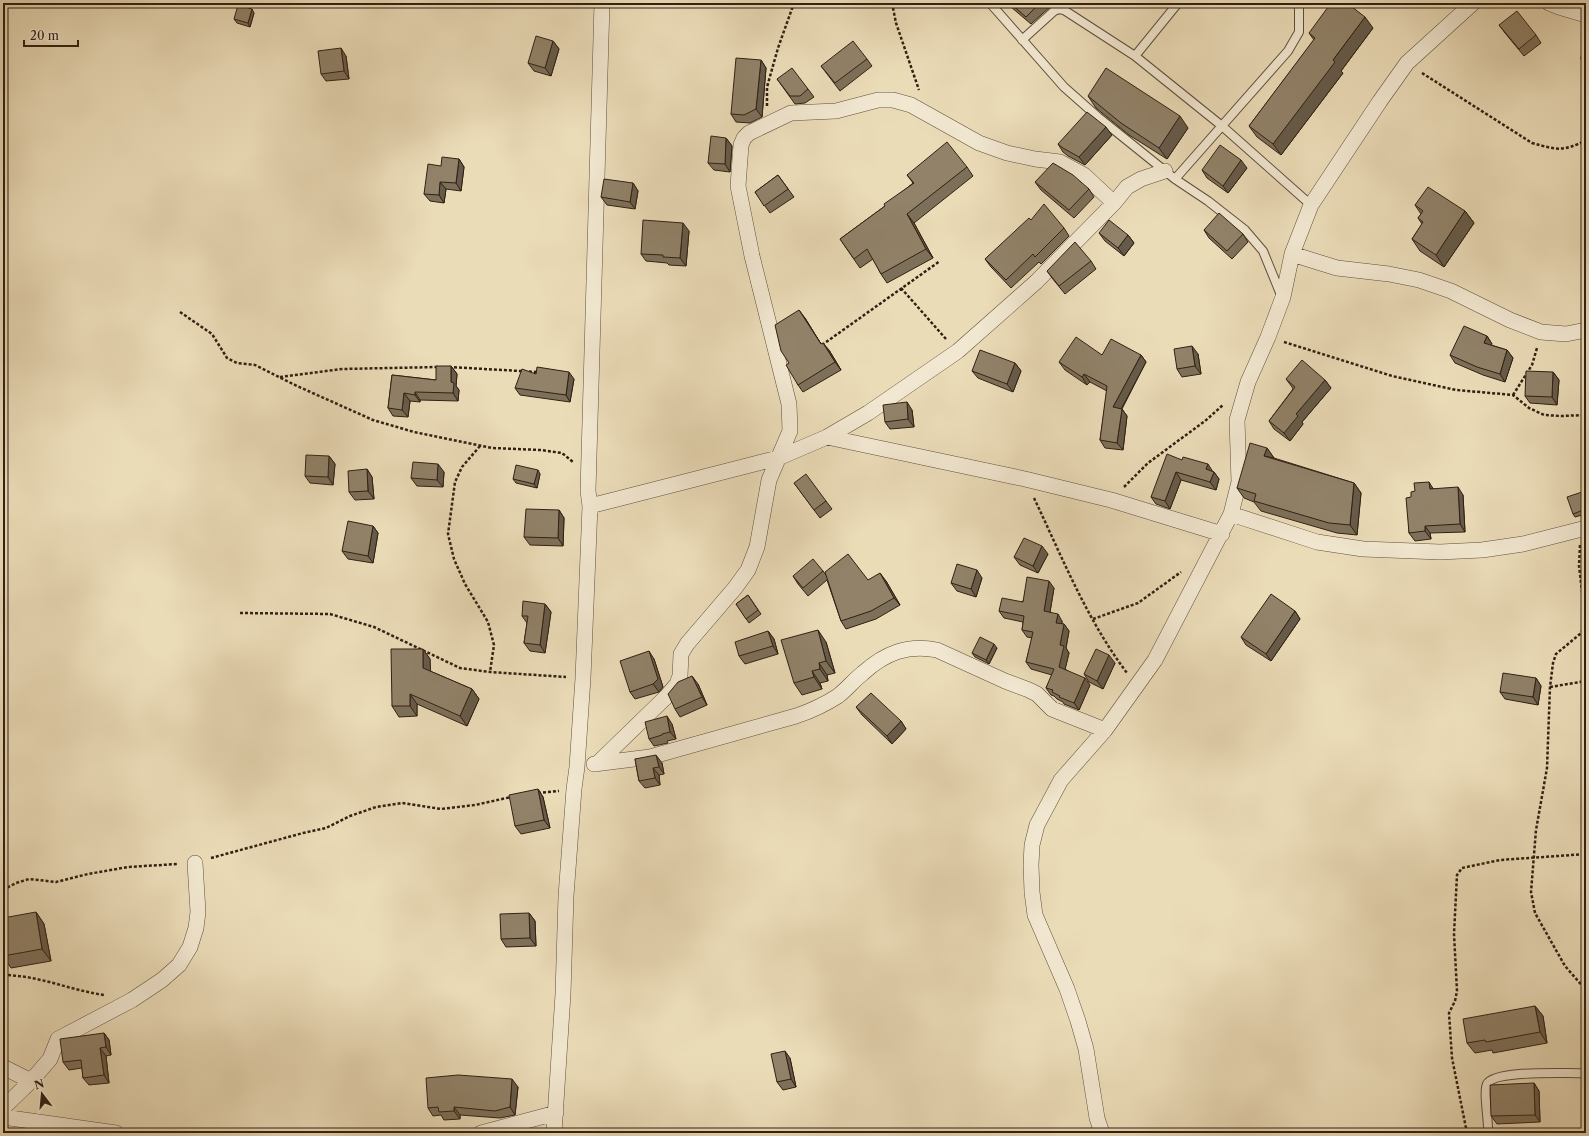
<svg xmlns="http://www.w3.org/2000/svg" width="1589" height="1136" font-family="'Libre Caslon Text',serif">
	<rect width="100%" height="100%" fill="#ebdcb8"/>
	<filter id="stains"><feTurbulence type="fractalNoise" baseFrequency=".005" numOctaves="4"/><feColorMatrix values="0 0 0 0 .2 0 0 0 0 .09 0 0 0 0 .02 0 0 0 .5 -.17"/></filter>
	<radialGradient id="worn" r=".72"><stop offset=".6" stop-color="#630" stop-opacity="0"/><stop offset="1" stop-color="#630" stop-opacity=".3"/></radialGradient>
	<g fill="none" stroke-linecap="round" stroke-linejoin="round">
		<g stroke="#5f4f3c" stroke-width="10">
			<path id="lane" d="M990,3l74,84 34,30 77,62 33,22 37,29 18,21 18,44
				M1022,40l32,-29 5,-2 5,1 71,46 87,70 89,79
				M1135,56l43,-53
				M1175,179l113,-128 11,-19v-23l-1,-6
				M1488,1133c1,-11 -5,-41 -1,-49 8,-15 82,-10 99,-11"/>
		</g>
		<g stroke="#5f4f3c" stroke-width="16">
			<path id="street" d="M1549,3l10,4 27,8
				M1292,254l45,14 52,6 30,6 32,11 59,29 31,12 25,2 20,-4
				M827,437l198,42 86,21 111,34
				M590,506l188,-48 49,-21 41,-24 90,-62 78,-69 78,-79 13,-16 14,-8 24,-8
				M1231,514l86,28 46,7 77,3 42,-2 41,-6 63,-16
				M594,764l56,-7 146,-41c15,-5 28,-11 42,-20 9,-7 16,-16 25,-23 22,-20 45,-29 74,-23l68,31 24,9 8,4 15,15 53,21
				M597,764l69,-67 11,-13 3,-8 1,-22 6,-10 48,-56 13,-18 9,-23 12,-67 21,-49 -1,-27 -37,-148 -14,-70 3,-41 3,-7 5,-5 42,-20 45,-2 42,-11h15l18,5 68,38 28,10 28,6 25,3 24,13 30,28
				M3,1067l28,14
				M3,1108l28,-27 19,-22 8,-20 74,-39 30,-20 17,-15 11,-18 6,-19 2,-16 -3,-49
				M3,1117l113,16
				M481,1133l75,-20
				M554,1133l9,-139 3,-98 8,-107 3,-22 6,-89 7,-172 -2,-15 14,-488
				M1102,1133l-5,-15 -11,-69 -8,-28 -11,-32 -32,-74 -3,-23 -1,-27 1,-20 5,-20 24,-45 44,-50 50,-70 76,-146 8,-32 -2,-62 11,-38 20,-45 15,-40 9,-43 19,-49 69,-104 27,-38 66,-60"/>
		</g>
		<path stroke="#302013" stroke-width="2.5" stroke-dasharray="3 2" stroke-linecap="butt" d="M892,3l4,20 23,67
			M1422,73l110,70c25,7 31,9 54,-3
			M767,106v-19l11,-39 16,-45
			M901,288l45,51
			M180,312l32,22 15,24 10,5 18,2 42,21 76,34 41,12 78,16 49,2 21,3 11,9
			M1284,342l108,34 64,14 57,5 16,13 15,7 17,1 25,-1
			M822,345l118,-84
			M449,367l89,5
			M280,377l62,-8 96,-2
			M1513,395l19,-30 5,-17
			M480,446l-18,21 -7,15 -7,52 6,25 11,25 23,38 6,23 -4,27
			M1124,487l24,-24 57,-42 18,-16
			M1034,498c28,59 53,122 93,175
			M1580,545l-1,21 5,42v20l-4,6 -24,20 -3,9 -3,24 -3,81 -11,62 -5,62 4,21 30,53 21,24
			M240,613l90,1 44,13 86,41 30,4 76,5
			M1093,619l45,-16 43,-31
			M1550,687l36,-6
			M538,793l21,-2
			M211,858l92,-25 23,-5 24,-12 26,-9 26,-4 39,6 34,-4 36,-8
			M3,890l13,-7 13,-4 27,3 32,-8 40,-7 50,-3
			M3,975c34,0 67,15 101,20
			M1467,1133l-15,-75 -3,-45 6,-12 2,-10 -3,-57 3,-59 5,-7 38,-8 86,-6"/>
		<use href="#lane" stroke="#f2e8d1" stroke-width="8"/>
		<use href="#street" stroke="#f2e8d1" stroke-width="15"/>
	</g>
	<path fill="#7d705a" stroke="#302013" d="M554,3h12l-1,3z
		M1009,3h41l2,2 -21,19 -20,-17z
		M254,13l-4,14 -13,-4 -3,-4z
		M1499,25l37,10 5,8 -17,13 -19,-23z
		M1586,25v41l-5,-7z
		M1373,28l-32,43 2,2 -62,82 -24,-18 -8,-11 65,-86 -5,-7z
		M553,41l6,8 -8,27 -17,-5 -6,-8z
		M346,56l3,23 -23,2 -5,-7z
		M867,59l5,7 -32,25 -19,-25z
		M761,60l5,8 -4,49 -12,6 -14,-1 -5,-8z
		M777,79l31,10 6,8 -9,6 -10,1z
		M1088,96l100,32 -21,31 -38,-24 -33,-27z
		M1112,135l-27,30 -17,-9 -5,-4 -5,-8z
		M726,138l6,8 -2,26 -16,-2 -6,-7z
		M459,159l5,8 -3,24 -15,-2 -2,14 -14,-2 -6,-7 17,-28z
		M967,167l6,9 -59,47 19,35 -46,25 -6,-9 -8,-15 -13,9 -20,-29 45,-33 28,-23 -6,-8z
		M1247,168l-19,25 -21,-15 -5,-8z
		M778,175l16,22 -24,16 -15,-21z
		M1035,182l54,7 5,8 -20,21 -33,-28z
		M633,183l5,8 -3,18 -28,-4 -6,-8z
		M1415,205l50,6 9,12 -30,44 -24,-16 -8,-12 10,-15 -4,-6 3,-4z
		M1031,220l33,8 5,8 -28,28 -2,-2 -28,26 -20,-21 -6,-8z
		M1204,230l39,4 5,8 -16,17 -23,-21z
		M689,231l-3,35 -17,-1 -2,-2 -21,-2 -5,-7z
		M1099,233l29,2 6,8 -10,13 -19,-15z
		M1091,261l5,8 -31,25 -13,-16 -5,-7z
		M805,318l16,26 8,6 12,20 -38,22 -5,-7 -9,-22z
		M1487,336l5,8 -1,1 16,5 6,8 -8,24 -22,-7 -28,-12 -5,-8z
		M1198,354l3,20 -19,3 -5,-8z
		M1102,355h39l5,7 -24,47 5,7 -4,34 -18,-2 -5,-8 7,-49 -17,-9 -3,3 -22,-15 -6,-8z
		M1015,363l6,8 -8,21 -35,-14 -6,-7z
		M451,366l6,8 -1,12 3,4 -1,11 -38,-1v2l-10,-1 -2,16 -15,-1 -5,-8 4,-33 44,5z
		M1553,372l6,8 -2,25 -27,-2 -5,-7z
		M536,374l38,5 -4,23 -50,-7 -5,-7z
		M1286,379l39,1 6,8 -29,34 1,2 -13,17 -16,-12 -5,-8 24,-32 -1,-2z
		M912,410l2,17 -24,2 -5,-7z
		M1267,448l7,10 80,25 7,10 -4,42 -20,-2 -76,-22 -7,-9 -10,-4 -7,-10z
		M329,456l6,8 -2,21 -23,-2 -5,-7z
		M1182,460l32,12 5,7 -3,11 -35,-10 -11,29 -14,-5 -5,-7z
		M367,469l5,8 2,22 -19,1 -6,-8z
		M444,472l-1,15 -26,-1 -6,-8z
		M540,474l-3,14 -21,-5 -3,-4z
		M794,483l32,18 6,8 -12,9z
		M1434,489l29,6 2,37 -35,1 1,6 -16,2 -6,-8 2,-36z
		M1586,492v22l-11,3 -2,-3z
		M559,510l5,8 -1,28 -33,-1 -6,-8z
		M373,526l5,7 -5,30 -25,-4 -6,-8z
		M1048,554l-10,19 -18,-8 -6,-8z
		M823,571l3,4 42,5 18,1 14,24 -24,14 -30,10 -5,-8 -14,-41 -19,16 -10,-12 -5,-8z
		M982,578l-6,19 -19,-6 -6,-8z
		M1054,588l-4,24 12,9v3h2l5,7 -3,17 3,5 -4,16 25,16 -11,25 -15,-6 -1,-2 -6,-3 -3,-3 -3,-1 -5,-7 6,-13 -21,-6 -5,-7 6,-24 -5,-1 -5,-7 1,-8 -19,-4 -5,-7z
		M748,595l13,19 -12,9 -13,-19z
		M545,604l6,8 -6,41 -15,-2 -6,-8 3,-20 -5,-7z
		M1295,611l5,8 -29,42 -25,-16 -5,-8z
		M768,631l6,8 4,15 -33,10 -6,-8z
		M826,642l9,31 -8,2 1,6 -8,2 2,6 -20,6 -8,-12z
		M997,648l-8,16 -14,-7 -3,-4z
		M423,649l7,10v12l42,18 7,10 -12,27 -50,-22v12l-18,1 -7,-11z
		M654,659l9,28 -4,5 -24,7 -5,-7z
		M1115,663l-12,26 -14,-7 -5,-8z
		M1536,678l5,8 -3,19 -33,-6 -5,-7z
		M698,684l9,21 -27,12 -5,-8z
		M856,707l45,14 5,8 -14,15 -30,-29z
		M672,724l4,15 -9,2 1,2 -14,3 -5,-7z
		M635,759l27,4 2,11 -5,1 1,10 -15,3 -6,-7z
		M538,789l5,8 7,31 -29,6 -6,-8z
		M36,912l8,12 7,37 -40,7 -8,-12z
		M529,913l6,8 1,25 -30,1 -5,-8z
		M1535,1006l8,10 4,27 -54,10 -1,-3 -17,3 -8,-10z
		M104,1033l5,7 2,15 -5,1 3,27 -20,2 -6,-7 -1,-10 -13,2 -6,-8z
		M790,1058l6,29 -13,3 -6,-8z
		M1534,1083l5,8 1,31 -43,2 -6,-8z
		M518,1087l-3,28 -15,3 -40,-3v4l-16,1 -3,-5 -8,1 -5,-8z"/>
	<path fill="#665b4a" stroke="#302013" d="M563,3h3l-1,3z
		M252,9l2,4 -4,14 -2,-4z
		M1365,17l8,11 -32,43 2,2 -62,82 -8,-11 60,-84z
		M553,41l6,8 -8,27 -6,-8z
		M341,48l5,8 3,23 -5,-8z
		M761,60l5,8 -4,49 -6,-8z
		M1180,116l8,12 -21,31 -8,-11z
		M1106,127l6,8 -27,30 -6,-8z
		M726,138l6,8 -2,26 -5,-8z
		M459,159l5,8 -3,24 -5,-8z
		M1241,160l6,8 -19,25 -5,-7z
		M440,182l6,7 -2,14 -5,-8z
		M633,183l5,8 -3,18 -5,-7z
		M1465,211l9,12 -30,44 -8,-12z
		M907,214l7,9 19,35 -7,-9z
		M683,223l6,8 -3,35 -6,-8z
		M1128,235l6,8 -10,13 -6,-8z
		M799,310l6,8 21,34 -5,-8z
		M1487,336l5,8 -3,7 -5,-8z
		M823,343l6,7 12,20 -6,-8z
		M1192,346l6,8 3,20 -6,-8z
		M1507,350l6,8 -8,24 -5,-8z
		M1141,355l5,7 -28,53 -5,-8z
		M1015,363l6,8 -8,21 -6,-8z
		M451,366l6,8 -1,12 3,4 -1,11 -5,-8 -2,-11z
		M569,372l5,7 -4,23 -4,-7z
		M1553,372l6,8 -2,25 -5,-8z
		M1084,374l6,8 -3,3 -5,-8z
		M1325,380l6,8 -29,34 1,2 -13,17 -6,-8 12,-19z
		M415,392l5,8v2l-5,-7z
		M404,393l6,8 -2,16 -6,-7z
		M907,402l5,8 2,17 -6,-8z
		M1122,409l5,7 -4,34 -6,-7z
		M1267,448l7,10 -10,-2z
		M329,456l6,8 -2,21 -5,-8z
		M438,464l6,8 -1,15 -6,-7z
		M1208,464l5,8 -7,-3z
		M367,469l5,8 2,22 -6,-8z
		M538,470l2,4 -3,14 -3,-4z
		M1176,472l5,8 -11,29 -5,-8z
		M1214,472l5,7 -3,11 -6,-8z
		M1429,482l5,8 -4,-1z
		M1354,483l7,10 -4,42 -7,-10z
		M1458,487l5,8 2,37 -5,-8z
		M559,510l5,8 -1,28 -5,-8z
		M373,526l5,7 -5,30 -5,-7z
		M1425,526l5,7 1,6 -6,-8z
		M1042,546l6,8 -10,19 -5,-7z
		M977,570l5,8 -6,19 -5,-8z
		M880,573l6,8 14,24 -6,-7z
		M1049,581l5,7 -5,30 -5,-7z
		M545,604l6,8 -6,41 -5,-8z
		M1295,611l5,8 -29,42 -5,-7z
		M1058,614l4,7 -1,9 -5,-7z
		M1064,624l5,7 -3,17 3,5 -5,21 -5,-7 1,-22z
		M818,630l8,12 9,31 -9,-12z
		M768,631l6,8 4,15 -5,-8z
		M994,644l3,4 -8,16 -3,-4z
		M423,649l7,10 1,19 -8,-10z
		M649,651l5,8 9,28 -4,5 -6,-8z
		M1109,655l6,8 -12,26 -6,-8z
		M819,663l8,12 1,6 -8,-12z
		M812,671l8,12 2,6 -8,-12z
		M692,676l6,8 9,21 -5,-8z
		M1085,678l5,7 -11,25 -5,-7z
		M1536,678l5,8 -3,19 -5,-8z
		M472,689l7,10 -12,27 -7,-10z
		M410,694l7,10v12l-7,-10z
		M667,716l5,8 4,15 -6,-7z
		M901,721l5,8 -14,15 -5,-8z
		M656,755l6,8 2,11 -5,-7z
		M653,768l6,7 1,10 -5,-7z
		M538,789l5,8 7,31 -6,-8z
		M36,912l8,12 7,37 -9,-12z
		M529,913l6,8 1,25 -6,-8z
		M1535,1006l8,10 4,27 -7,-11z
		M104,1033l5,7 2,15 -5,-8z
		M100,1048l6,8 3,27 -5,-8z
		M785,1051l5,7 6,29 -5,-8z
		M512,1079l6,8 -3,28 -5,-8z
		M1534,1083l5,8 1,31 -5,-7z
		M454,1107l6,8v4l-6,-8z"/>
	<path fill="#918269" stroke="#302013" d="M1010,3h30l-14,14z
		M1331,3h16l18,14 -32,43 2,2 -62,82 -24,-18 66,-88 -6,-5z
		M238,5l14,4 -4,14 -14,-4z
		M1517,11l19,24 -17,14 -20,-24z
		M1585,25h1v34h-5z
		M536,36l17,5 -8,27 -17,-5z
		M853,41l14,18 -32,24 -14,-17z
		M341,48l3,23 -23,3 -3,-23z
		M736,58l25,2 -5,49 -12,6 -13,-1z
		M792,68l16,21 -8,7h-10l-13,-17z
		M1106,68l74,48 -21,32 -38,-25 -33,-27z
		M1087,112l19,15 -27,30 -16,-9 -5,-4z
		M711,136l15,2 -1,26 -17,-1z
		M947,142l20,25 -60,47 19,35 -45,25 -14,-25 -13,10 -14,-20 45,-33 -1,-2 30,-21 -7,-8z
		M1220,145l21,15 -18,26 -21,-16z
		M442,157l17,2 -3,24 -16,-1 -1,13 -15,-1 4,-30 13,2z
		M1053,163l20,12 16,14 -20,21 -34,-28z
		M778,175l10,14 -24,17 -9,-14z
		M604,179l29,4 -3,19 -29,-5z
		M1428,187l37,24 -29,44 -24,-16 11,-17 -5,-4 5,-7 -8,-6z
		M1044,204l20,24 -29,29 -2,-3 -27,26 -21,-21 44,-41 2,2z
		M1219,213l24,21 -16,17 -23,-21z
		M643,220l40,3 -3,35 -17,-1v-2l-22,-1z
		M1109,220l19,15 -10,13 -19,-15z
		M1075,242l16,19 -32,25 -12,-15z
		M799,310l22,34 2,-1 12,19 -37,23 -12,-20 3,-2 -8,-12 -6,-26z
		M1464,326l23,10 -3,7 23,7 -7,24 -23,-7 -27,-12z
		M1076,337l26,18 9,-16 30,16 -28,52 9,2 -5,34 -17,-3 7,-54 -23,-12 -2,3 -23,-15z
		M1192,346l3,20 -18,3 -3,-20z
		M980,350l35,13 -8,21 -35,-13z
		M1302,360l23,20 -29,34 2,2 -14,17 -15,-12 26,-34 -9,-8z
		M436,366h15v16l3,1 -1,10 -38,-1v3l-11,-2 -2,17 -14,-2 4,-33 44,5z
		M537,367l32,5 -3,23 -51,-7 7,-19 14,5z
		M1526,371l27,1 -1,25 -27,-1z
		M907,402l1,17 -23,3 -2,-17z
		M1250,443l17,5 -3,8 90,27 -4,42 -21,-2 -75,-22 2,-7 -19,-6z
		M1167,454l15,6 1,-3 25,7 -2,5 8,3 -4,10 -34,-10 -11,29 -14,-4z
		M306,455l23,1 -1,21 -23,-1z
		M413,462l25,2 -1,16 -26,-2z
		M516,465l22,5 -4,14 -21,-5z
		M367,469l1,22 -19,1 -1,-21z
		M806,474l20,27 -12,9 -20,-27z
		M1429,482l1,7 28,-2 2,37 -35,2v5l-16,2 -3,-35 5,-1v-5l4,-1 -1,-8z
		M1585,491l1,18 -13,5 -6,-17z
		M526,509l33,1 -1,28 -34,-1z
		M348,521l25,5 -5,30 -26,-5z
		M1024,538l18,8 -9,20 -19,-9z
		M848,554l20,26 12,-7 14,25 -23,13 -30,10 -16,-49z
		M813,559l10,12 -20,17 -10,-12z
		M957,564l20,6 -6,19 -20,-6z
		M1027,577l22,4 -5,30 14,3 -2,9 8,1 -4,21 4,1 -5,21 26,11 -11,25 -15,-6 1,-1 -8,-4 1,-2 -7,-2 8,-19 -28,-7 7,-30 -11,-2 2,-14 -25,-5 3,-13 21,4z
		M1271,594l24,17 -29,43 -25,-17z
		M748,595l10,15 -12,9 -10,-15z
		M523,601l22,3 -5,41 -16,-2 4,-27h-6z
		M818,630l8,31 -7,2 1,6 -8,2 2,6 -20,6 -13,-43z
		M768,631l5,15 -34,10 -4,-14z
		M980,637l14,7 -8,16 -14,-7z
		M391,649h32v19l49,21 -12,27 -50,-22v12h-18z
		M1096,649l13,6 -12,26 -13,-7z
		M649,651l9,28 -5,5 -23,8 -10,-31z
		M1503,673l33,5 -3,19 -33,-5z
		M692,676l10,21 -27,12 -7,-15 10,-12z
		M871,693l30,28 -14,15 -31,-29z
		M667,716l3,16 -8,2v1l-13,4 -4,-17z
		M656,755l3,12 -6,1 2,10 -16,3 -4,-22z
		M538,789l6,31 -29,6 -6,-31z
		M36,912l6,37 -39,7v-38z
		M529,913l1,25 -29,1 -1,-25z
		M1535,1006l5,26 -54,10 -1,-2 -18,3 -4,-24z
		M104,1033l2,14 -6,1 4,27 -21,3 -2,-18 -18,2 -3,-23z
		M785,1051l6,28 -14,3 -6,-28z
		M458,1075l54,4 -2,28 -15,4 -41,-4v4l-15,1 -1,-5 -10,1 -2,-30z
		M1534,1083l1,32 -44,1 -1,-31z"/>
	<rect width="1589" height="1136" fill="none" stroke="#ebdcb8" stroke-width="16"/>
	<rect x="4" y="4" width="1581" height="1128" fill="none" stroke="#302013" stroke-width="2"/>
	<rect x="8" y="8" width="1573" height="1120" fill="none" stroke="#302013"/>
	<g transform="translate(42 1094) rotate(344)" stroke="#f2e8d1" stroke-width="3" paint-order="stroke">
	<path d="M0-3L7 15L0 10L-7 15Z" fill="#302013"/>
	<text y="-6" font-size="11" font-weight="bold" text-anchor="middle" fill="#302013">N</text>
	</g>
	<path d="M24 40v6h54v-6" fill="none" stroke="#302013" stroke-width="2"/>
	<text x="30" y="40" font-size="12" fill="#302013" stroke="#f2e8d1" stroke-width="3" paint-order="stroke">20 m</text>
	<rect width="100%" height="100%" filter="url(#stains)"/>
	<rect width="100%" height="100%" fill="url(#worn)"/>
</svg>
